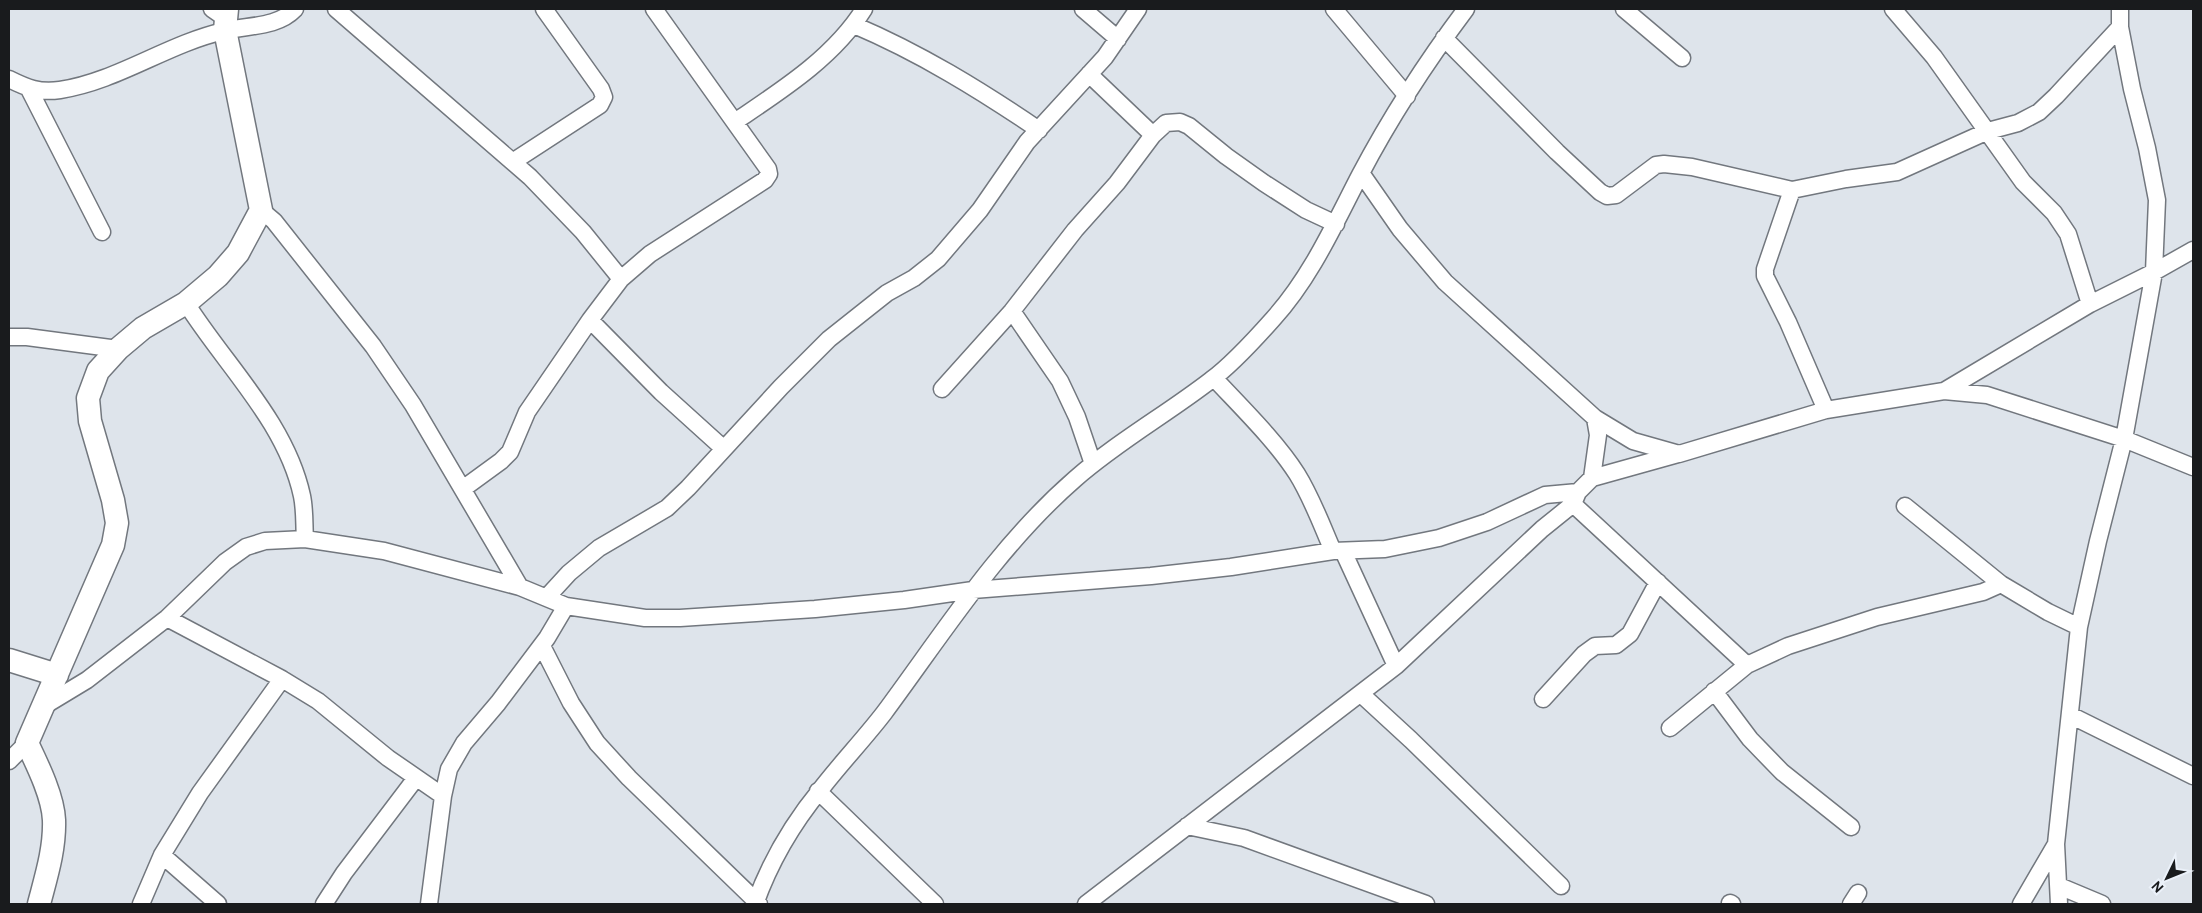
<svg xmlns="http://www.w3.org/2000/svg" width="2202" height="913" font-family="Overpass,sans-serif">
	<rect width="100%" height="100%" fill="#dee4eb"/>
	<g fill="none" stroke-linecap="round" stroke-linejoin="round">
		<g stroke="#72777e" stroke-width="19">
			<path id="street" d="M212,9l13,9
				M336,9l194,168 53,55 38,47
				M1083,9l35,30
				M1334,9l73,87
				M1624,9l58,49
				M1893,9l41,48 89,125 31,31 14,21 22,70
				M854,25c66,28 126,65 185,105
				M1444,38l113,114 43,40 7,4 9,-1 40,-30 8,-1 28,3 100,23 54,-11 51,-7 91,-41 30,-8 21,-11 17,-16 64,-69
				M1089,74l64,61
				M9,79c18,9 30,14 51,11 58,-9 107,-46 164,-59 23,-6 53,-3 71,-22
				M29,89l73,143
				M736,121c46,-31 98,-64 128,-112
				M514,161l86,-56 4,-8 -3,-8 -57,-80
				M1361,173l39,56 45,53 150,136 38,23 46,13 147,-44 118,-19 43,4 137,44 69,28
				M1792,190l-27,79v7l23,46 38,88
				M261,210l13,11 99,125 40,59 107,182
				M186,303c39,62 100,119 116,193 3,14 2,29 3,43
				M1012,311l48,70 17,36 16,47
				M590,320l71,72 63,57
				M9,337h18l91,12
				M1214,378c27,29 62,63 83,96 15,24 25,52 36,77
				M942,389l70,-78 63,-81 42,-47 36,-48 13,-12 14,-1 9,4 37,30 38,27 42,27 30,14
				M1944,391l146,-87 64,-32 39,-22
				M1592,478l6,-43 -3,-17
				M464,488l37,-27 9,-9 17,-40 63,-92 31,-41 29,-25 115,-74 4,-6 -1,-5 -114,-160
				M1573,504l174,161
				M1905,506l96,78 47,28 31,15
				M1343,551l53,115
				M547,597l22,-24 30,-25 68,-40 21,-20 93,-101 48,-48 58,-46 27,-15 24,-19 42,-49 47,-68 78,-85 33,-48
				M167,618l115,61 36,22 70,57 55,38
				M542,646l29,57 26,40 32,35 130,126
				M1714,691l36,48 32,33 69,55
				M1361,694l50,46 150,146
				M1543,699l41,-45 11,-8 21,-1 14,-11 28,-52
				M44,706l43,-26 80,-62 58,-56 21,-15 19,-6 40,-2 79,12 136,36 46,19 79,12h35l135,-9 89,-9 69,-10 178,-14 80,-9 102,-16 52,-2 54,-11 48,-16 58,-27 33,-3
				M2070,715l123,61
				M1670,728l77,-63 41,-19 89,-29 106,-25 18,-8
				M9,761l18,-18
				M818,791l117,113
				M1187,826l57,12 182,66
				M162,855l56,49
				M2059,886l43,18
				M1730,903l2,1
				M141,904l21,-49 38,-62 82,-114
				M324,904l20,-31 72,-95
				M429,904l14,-108 6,-27 15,-26 34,-40 49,-65 19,-32
				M755,904c15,-42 38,-81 66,-115 20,-26 43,-50 63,-76 60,-81 114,-167 191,-234 42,-37 92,-65 136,-99 19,-14 46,-43 62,-61 38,-42 61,-94 87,-144 30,-57 67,-114 106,-166
				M1086,904l310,-238 146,-137 31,-25 5,-12 14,-14 86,-24
				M1851,904l7,-11
				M2021,904l35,-60
				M2059,904l-3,-60 23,-217 19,-86 26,-102 30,-167 3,-72 -10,-52 -15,-59 -12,-62v-18"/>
		</g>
		<g stroke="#72777e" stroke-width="25">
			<path id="secondary" d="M9,660l48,15
				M39,904c7,-27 16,-55 15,-84 -1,-24 -17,-56 -27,-77l86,-198 4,-22 -4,-23 -23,-79 -2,-23 10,-27 20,-22 25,-21 43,-25 32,-27 20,-23 23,-43 -36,-180 2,-21"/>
		</g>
		<use href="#street" stroke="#fff" stroke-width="16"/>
		<use href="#secondary" stroke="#fff" stroke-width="22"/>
	</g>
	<rect width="2202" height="913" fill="none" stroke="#191b1d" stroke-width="20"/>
	<g transform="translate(2167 878) rotate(227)" stroke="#ebf1f9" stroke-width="4" paint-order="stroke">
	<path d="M0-4L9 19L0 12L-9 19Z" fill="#191b1d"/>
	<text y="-8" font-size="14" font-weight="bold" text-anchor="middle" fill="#191b1d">N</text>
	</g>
</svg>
